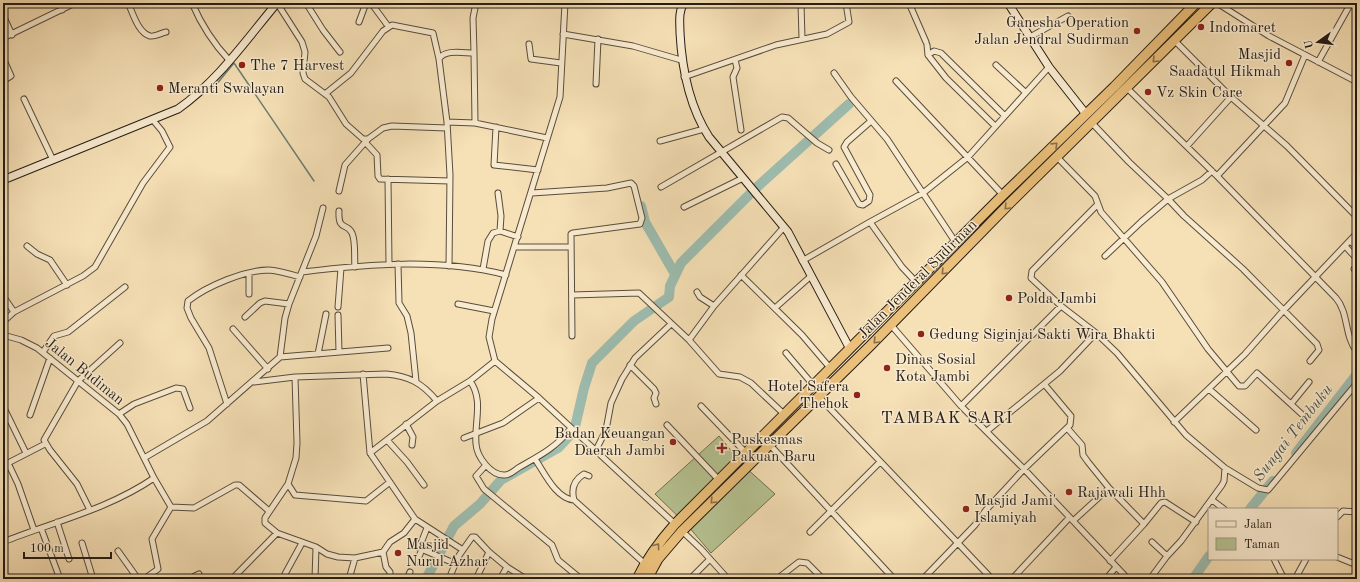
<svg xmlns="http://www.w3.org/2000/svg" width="1360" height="582" font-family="'Old Standard TT',serif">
	<rect width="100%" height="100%" fill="#f6e0b6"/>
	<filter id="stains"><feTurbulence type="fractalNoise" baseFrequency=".005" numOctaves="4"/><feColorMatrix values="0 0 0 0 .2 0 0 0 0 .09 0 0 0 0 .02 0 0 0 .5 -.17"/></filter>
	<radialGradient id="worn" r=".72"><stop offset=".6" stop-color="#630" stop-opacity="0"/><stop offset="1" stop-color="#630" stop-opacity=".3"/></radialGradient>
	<path fill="#b6c392" stroke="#6d7053" d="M719,436l26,31 30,27 -64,59 -23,-27 -33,-32z"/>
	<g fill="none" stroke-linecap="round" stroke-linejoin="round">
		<path stroke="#6d7d72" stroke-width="1.5" d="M211,91l23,-28 80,118"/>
		<path stroke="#9dbdb0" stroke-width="10" d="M641,206l4,16 30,52
			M575,427l9,-39 8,-25 42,-42 35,-24 1,-11 11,-23 75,-75 93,-84
			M1296,453l61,-79
			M1250,509l23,-28
			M426,579l28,-53 26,-22 21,-24 57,-32 13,-14
			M1193,579l16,-23"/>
		<g stroke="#584d3c" stroke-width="7">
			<path id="street" d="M59,3l3,7
				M128,3c5,10 10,30 22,33 5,1 11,-3 16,-4
				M192,3c9,21 21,40 37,57
				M277,3l25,39 3,10 -2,21 2,6 24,18 17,27 17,15h5
				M306,3l17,27 17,22
				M371,3l17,23
				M565,3l-5,94 -68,222 -3,18 6,24 44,37 136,126
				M801,3l1,36
				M909,3l17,39
				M1217,3l52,33 88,46
				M3,15l9,20
				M359,22l7,-19
				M563,34l70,12 48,14
				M1030,37l38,-21
				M3,38l72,-35
				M1175,41l56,56 56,49 70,71
				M529,44l2,15 30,4
				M927,45l1,10 18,23 49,48
				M474,53l1,70
				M928,55l6,-4 7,2 64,63
				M3,58l8,18 -8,5
				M735,60l2,8 -4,9 8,53
				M1318,62l33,-59
				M996,65l29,27
				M834,73l17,24 36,42 69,104
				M684,77l92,-32 51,-11 22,-12 -3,-19
				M896,81l107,114
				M596,84l2,-45
				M1127,88l90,88 119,122c13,15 8,38 21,54
				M325,94l26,-21 32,-42 9,-6 41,8 6,26
				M24,99l29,61
				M447,122l28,1 72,15
				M1092,123l37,39 39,37 -27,23 -36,34
				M496,127l-2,38 44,5
				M660,141l44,-12
				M365,142l12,13 1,21 2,3 70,2
				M1187,146l44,-49
				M1057,157l38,39 6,16 61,70 46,67 31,37h6l12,-13 49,45
				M836,164l23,40 4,1 6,-4 1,-6 -26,-48 3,-5 24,-21
				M1212,171l-10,9 -34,19 16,17 59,53 74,75 2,6 -9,11
				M1217,176l68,-73 20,-48
				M388,179l1,85
				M661,187l121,-70 6,1 29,25 12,7
				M339,191l6,-26 23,-26 15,-11 9,-2 55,2
				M498,193l3,23 -1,15
				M532,193l75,-5 24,-5 3,3 8,32 -2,6 -67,9 -2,1 1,102
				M1097,205l-65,66 -1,7 30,28 35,27 21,20 69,82 39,33 33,20 10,2 89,-107
				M684,207l59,-29
				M339,211c-1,21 8,11 13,22 4,9 2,24 3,34
				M1350,241l7,6
				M27,246l10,8 13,6 17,25
				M1345,246l12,13
				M515,247h55
				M802,261l68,-39
				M398,264l1,39 8,13 4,17 5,48
				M1357,264l-3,5 3,4
				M449,266l1,-91 -3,-53 -8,-63c6,-10 24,-6 35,-6l-1,-35 3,-15
				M483,269l5,-28 5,-8 7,-2 18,6
				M302,272c67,-8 138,-14 204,3
				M249,274v20
				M741,275l61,60 29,34
				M917,283l-15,-16 -32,-45 53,-29 45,-36 81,-90
				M697,292l3,5 14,9
				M572,295l67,-2 50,47 30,34 21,3 11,6 34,32
				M3,296l11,16 -11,10
				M458,304l36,7
				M338,307l3,-39
				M775,308l36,-32
				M14,312l69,-36 12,-9 48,-84 27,-36 -8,-16 -10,-12
				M338,315l1,37
				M245,317l15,-14 5,-2 24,3
				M891,325l70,81 63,63 104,110
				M233,329l35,40
				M3,335l18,5 16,8 82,66 8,10 27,54 17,29
				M689,340l25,-34 70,-79
				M43,352l11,-16 14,-4 57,-45
				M786,353l28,33
				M318,354l8,-40
				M280,357l108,-9
				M630,365l24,24 2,4 -2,5 2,6
				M363,374l7,79
				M295,377l2,66 -1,15 -8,26 7,11 71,6 24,-19
				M470,381c14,19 4,42 6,63 1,13 15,32 29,31 5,0 9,-4 13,-7 21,-12 38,-20 53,-40
				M254,382l41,-5 91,-3c23,2 36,9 51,27l33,-20 25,-20
				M1209,389l47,41
				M819,397l173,182
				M437,401l-67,52 45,66 48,31
				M227,404l-18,-56 -18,-30 -4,-10 1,-7c19,-15 57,-31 81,-31 11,1 21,4 31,7
				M1291,404l18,-22
				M3,406l23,47
				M701,406l45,47
				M961,406l100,-100
				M119,414l15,-10 42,-16 7,1 7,19
				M30,415l20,-57
				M1174,422l71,-68 38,-43 74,-78
				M406,424l7,13 -1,8
				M667,425l52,55
				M1068,429l14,16 1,10 5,7 21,26 35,36 17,-21 4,-1 31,20
				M987,431l73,-60 36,-38
				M464,438l39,-15 36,-25
				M387,440l20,22 17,23
				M769,444l125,135
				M596,450l10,-20 5,-27 11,-24 13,-21 36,-34
				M144,458l63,-37 73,-64 5,-39 4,-14 27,-68 7,-28
				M535,459c9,13 21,40 39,41
				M3,462l5,1 37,-19
				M8,463l10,21 16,46
				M486,465l-10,11 8,13 68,56 6,15 23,19
				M589,476l-5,-2c-10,6 -13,15 -10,26l70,63
				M288,484l-23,34v5l12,10 39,14 11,7 11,3 17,1 28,-6 7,-10 14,-9 11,-14
				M1212,500l12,9
				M171,507l23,1 41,-23h4l30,26
				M90,510l-13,-26 -27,-34 -6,-10 34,-59 42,-38
				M1337,517l6,-6 14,1
				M1073,521l36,-33
				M57,522l12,37
				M41,528l19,51
				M427,528l-8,20 37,16
				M682,531l19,18 27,30
				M810,532l70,-70
				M3,542c50,-20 106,-33 151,-64
				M1152,542l15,14
				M82,543l11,36
				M118,551l20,28
				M383,552l3,15 4,5v7
				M1337,557l20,8
				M1274,559l10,20
				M1110,561l34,-37
				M417,562l5,-13
				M144,579l14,-10 -6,-30 19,-32
				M189,579l10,-5
				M232,579l45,-46
				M284,579l1,-5 17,-31
				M315,579l1,-32
				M349,579l6,-21
				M407,579l3,-7
				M449,579l9,-22 14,-20h3l14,15
				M476,579l13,-27 18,15 19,12
				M500,579l7,-12
				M690,579l20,-20
				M777,579l22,-17 8,1 16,16
				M923,579l52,-54 11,-15 38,-41 46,-44 1,-9 -26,-31
				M1012,579l57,-61
				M1106,579l10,-12
				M1150,579l17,-23 14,-15 41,-56 2,-4 1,-13
				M1295,579l11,-20"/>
		</g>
		<g stroke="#241c14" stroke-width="9">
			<path id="secondary" d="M684,3c-6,9 -4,20 -4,30 2,37 9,73 29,104l79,95 62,117
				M1008,3l41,64 37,47
				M3,180l175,-71c39,-27 68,-69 99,-106"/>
		</g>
		<g stroke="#241c14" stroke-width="11">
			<path id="highway" d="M637,579c10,-21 23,-38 38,-55l328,-329 111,-108 82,-84
				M647,579l11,-20 24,-28 188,-185 141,-144 201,-199"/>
		</g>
		<use href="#street" stroke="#f9ebd0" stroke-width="5"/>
		<use href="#secondary" stroke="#f9ebd0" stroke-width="7"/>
		<use href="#highway" stroke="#ebc07b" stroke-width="9"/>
	</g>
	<defs><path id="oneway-chevron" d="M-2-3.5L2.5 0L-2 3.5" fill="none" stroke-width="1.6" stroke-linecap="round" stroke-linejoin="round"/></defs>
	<g stroke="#886e48">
		<use href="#oneway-chevron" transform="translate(1155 60) rotate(135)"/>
		<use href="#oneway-chevron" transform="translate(1055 145) rotate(-44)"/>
		<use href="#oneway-chevron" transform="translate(1007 207) rotate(134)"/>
		<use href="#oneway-chevron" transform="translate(944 272) rotate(135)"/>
		<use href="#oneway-chevron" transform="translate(876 341) rotate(134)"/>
		<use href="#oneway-chevron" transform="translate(713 501) rotate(134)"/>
		<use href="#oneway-chevron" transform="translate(657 546) rotate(-54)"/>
	</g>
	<g fill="#8f2418" stroke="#f9ebd0" stroke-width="1.5">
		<circle cx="1201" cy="27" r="4"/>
		<circle cx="1137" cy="31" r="4"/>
		<circle cx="1289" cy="63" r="4"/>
		<circle cx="242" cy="65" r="4"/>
		<circle cx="160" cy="88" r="4"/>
		<circle cx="1148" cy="92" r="4"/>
		<circle cx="1009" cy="298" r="4"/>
		<circle cx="921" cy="334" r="4"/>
		<circle cx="887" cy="368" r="4"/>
		<circle cx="857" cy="395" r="4"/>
		<circle cx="673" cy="442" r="4"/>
		<path d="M720 442h4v4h4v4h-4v4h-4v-4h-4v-4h4z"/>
		<circle cx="1069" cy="492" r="4"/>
		<circle cx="966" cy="509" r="4"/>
		<circle cx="398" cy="553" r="4"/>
	</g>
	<g text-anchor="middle" stroke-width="3" stroke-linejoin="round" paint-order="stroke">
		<g font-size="15" fill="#241c14" stroke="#f9ebd0" text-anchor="start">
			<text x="1129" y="27" text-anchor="end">Ganesha Operation<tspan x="1129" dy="17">Jalan Jendral Sudirman</tspan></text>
			<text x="1209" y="32">Indomaret</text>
			<text x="1281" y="59" text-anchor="end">Masjid<tspan x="1281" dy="17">Saadatul Hikmah</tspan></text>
			<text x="250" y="70">The 7 Harvest</text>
			<text x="168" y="93">Meranti Swalayan</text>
			<text x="1156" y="97">Vz Skin Care</text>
			<text x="1017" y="303">Polda Jambi</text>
			<text x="929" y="339">Gedung Siginjai Sakti Wira Bhakti</text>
			<text x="895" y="364">Dinas Sosial<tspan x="895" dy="17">Kota Jambi</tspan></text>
			<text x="849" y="391" text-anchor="end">Hotel Safera<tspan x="849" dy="17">Thehok</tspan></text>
			<text x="665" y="438" text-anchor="end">Badan Keuangan<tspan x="665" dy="17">Daerah Jambi</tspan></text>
			<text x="731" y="444">Puskesmas<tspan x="731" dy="17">Pakuan Baru</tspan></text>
			<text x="1077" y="497">Rajawali Hhh</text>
			<text x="974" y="505">Masjid Jami'<tspan x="974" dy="17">Islamiyah</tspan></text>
			<text x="406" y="549">Masjid<tspan x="406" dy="17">Nurul Azhar</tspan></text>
		</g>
		<g font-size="15" fill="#241c14" stroke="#f9ebd0">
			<text transform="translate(917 279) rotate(-45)" y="5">Jalan Jenderal Sudirman</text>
			<text transform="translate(85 371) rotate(39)" y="5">Jalan Budiman</text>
		</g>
		<g font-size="16" font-style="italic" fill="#4e544b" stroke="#f9ebd0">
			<text transform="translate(1292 432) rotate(-52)" y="6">Sungai Tembuku</text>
		</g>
		<g font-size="17" letter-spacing="1" fill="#241c14" stroke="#f9ebd0">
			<text x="947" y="423">TAMBAK SARI</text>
		</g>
	</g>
	<rect width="1360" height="582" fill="none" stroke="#f6e0b6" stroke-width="16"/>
	<rect x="4" y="4" width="1352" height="574" fill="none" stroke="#241c14" stroke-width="2"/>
	<rect x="8" y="8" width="1344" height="566" fill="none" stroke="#241c14"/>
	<rect x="1208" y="508" width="130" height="52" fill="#f9ebd0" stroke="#a49885"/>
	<rect x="1216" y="521" width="20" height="6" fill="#f9ebd0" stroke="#a49885"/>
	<text x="1244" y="528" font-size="12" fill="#241c14">Jalan</text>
	<rect x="1216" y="538" width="20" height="12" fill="#b6c392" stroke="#a49885"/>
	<text x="1244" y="548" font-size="12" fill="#241c14">Taman</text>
	<g transform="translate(1318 42) rotate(256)" stroke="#f9ebd0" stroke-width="3" paint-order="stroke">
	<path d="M0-3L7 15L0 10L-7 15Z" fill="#241c14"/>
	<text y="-6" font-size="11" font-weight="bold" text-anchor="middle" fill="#241c14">U</text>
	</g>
	<path d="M24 552v6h87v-6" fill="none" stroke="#241c14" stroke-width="2"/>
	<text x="30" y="552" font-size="12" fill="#241c14" stroke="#f9ebd0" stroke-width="3" paint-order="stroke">100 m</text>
	<rect width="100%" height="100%" filter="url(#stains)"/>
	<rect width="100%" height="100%" fill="url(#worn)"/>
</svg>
